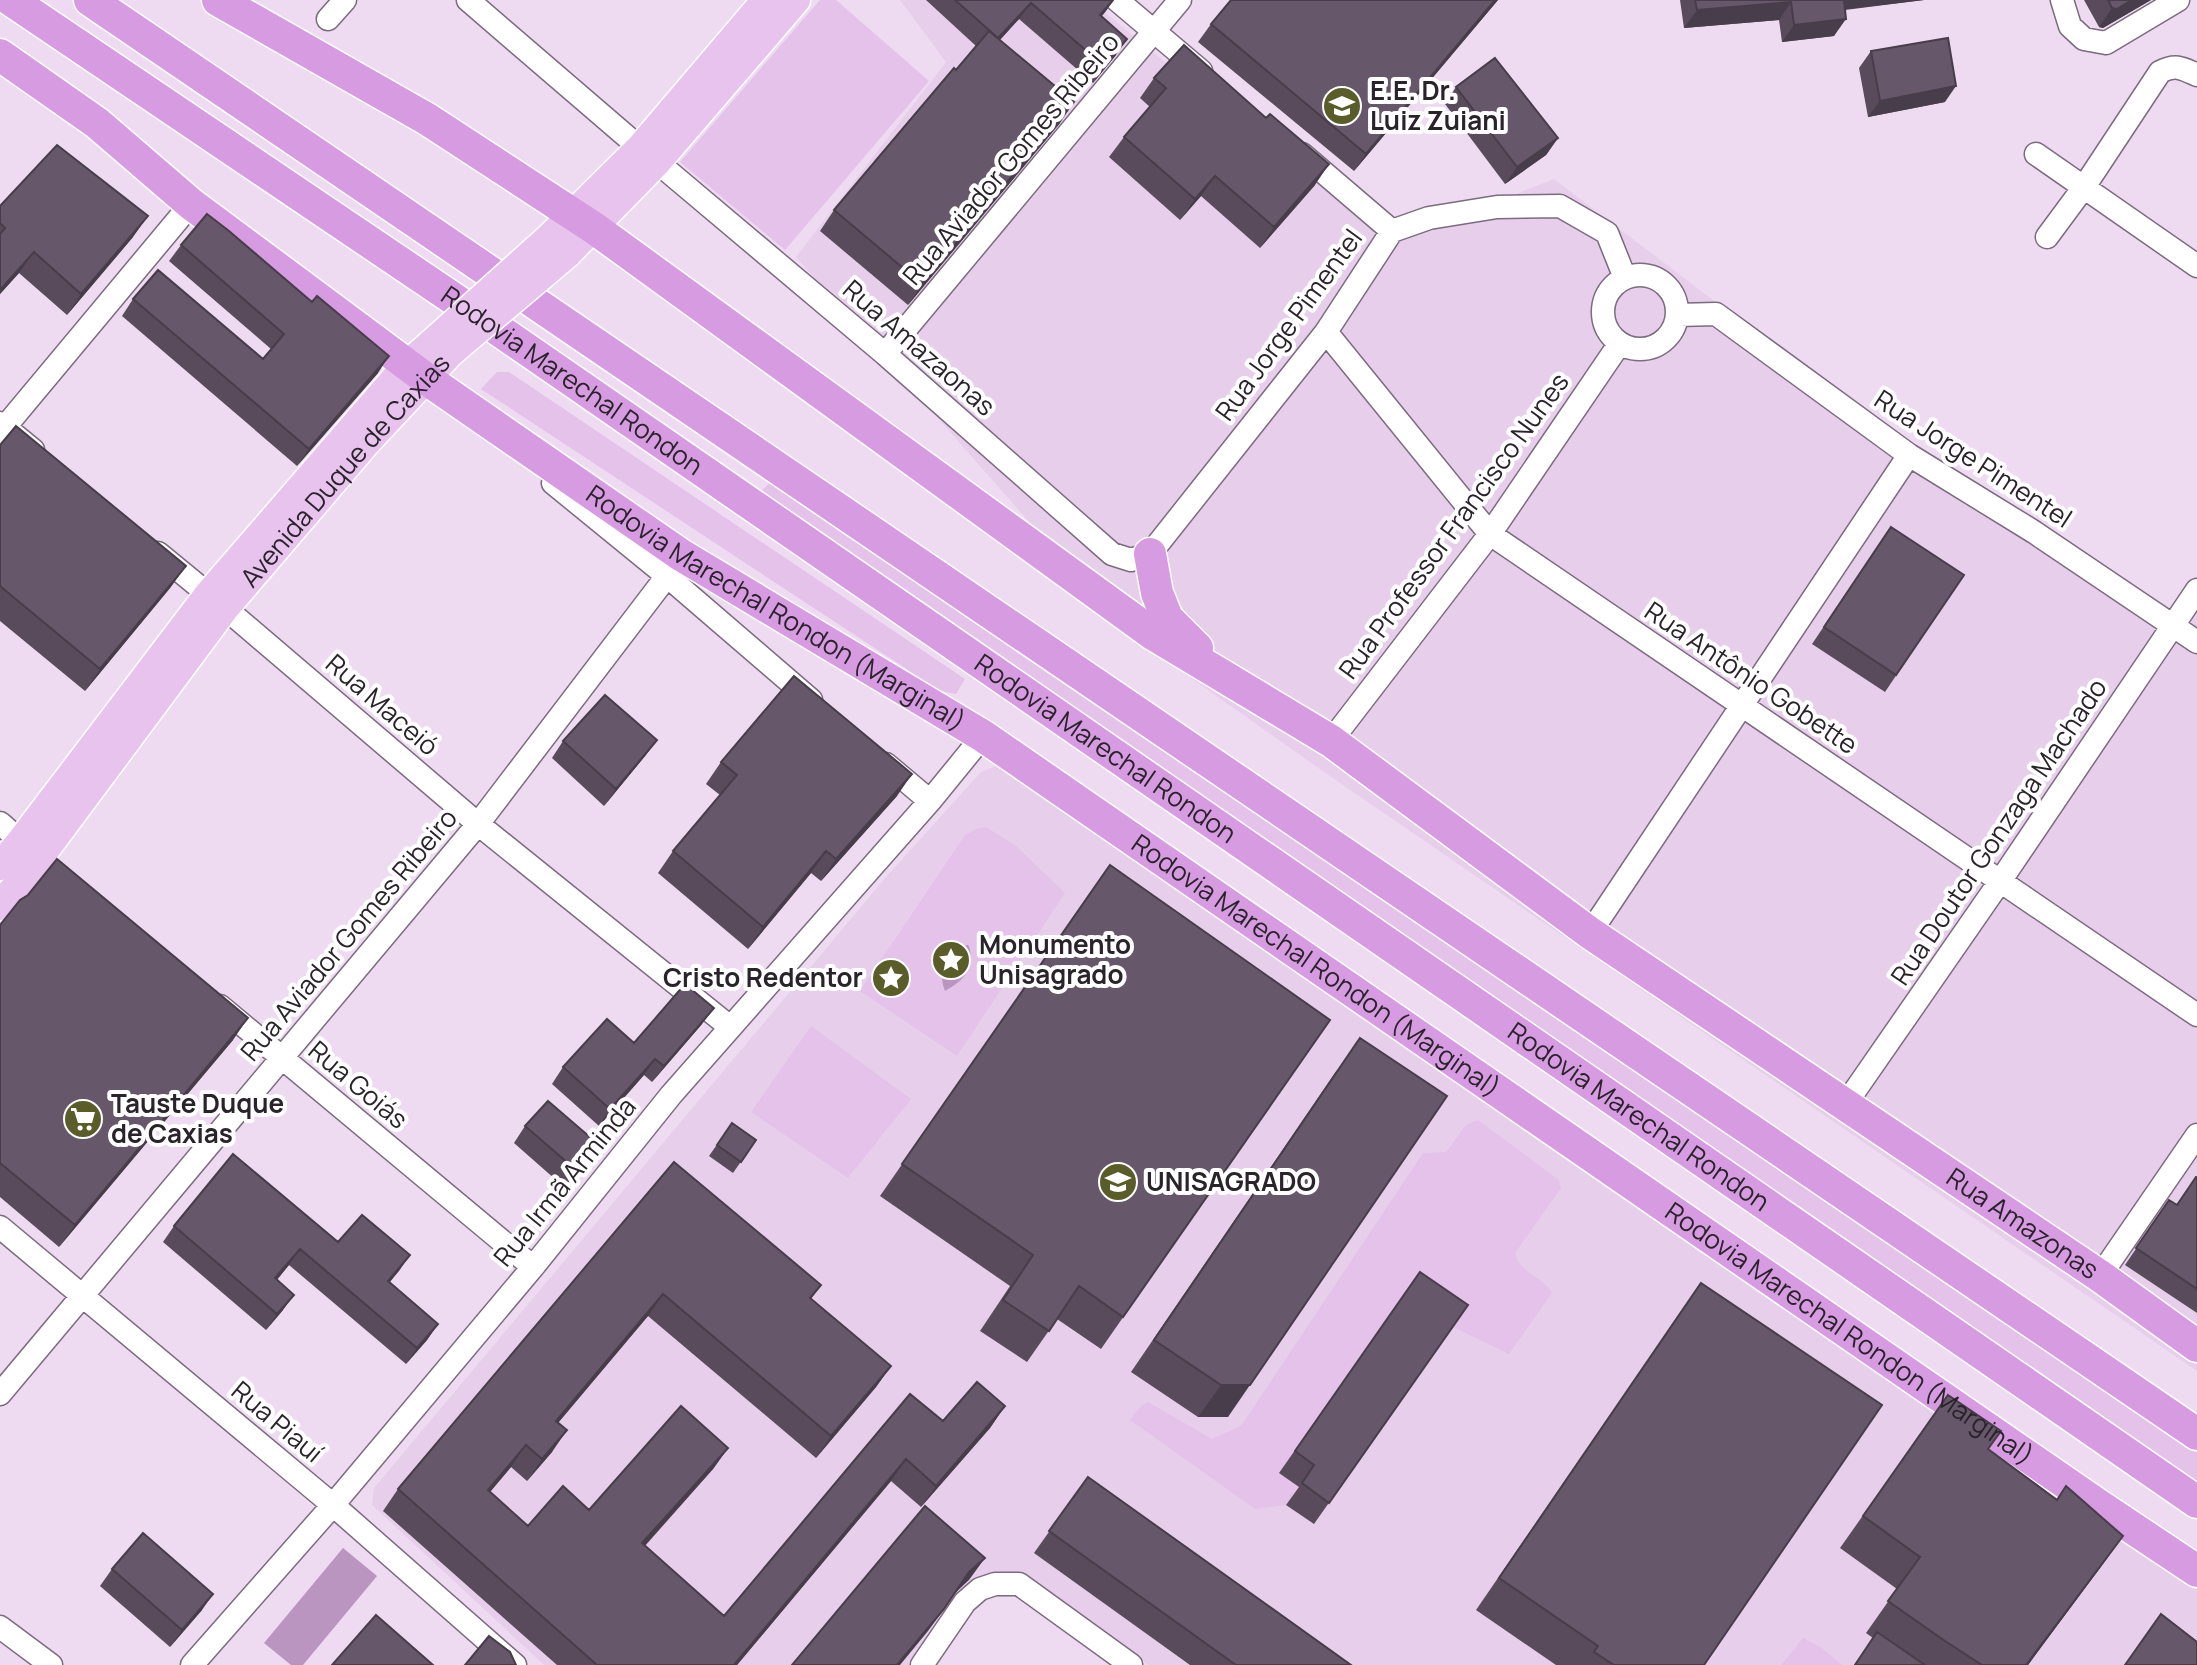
<svg xmlns="http://www.w3.org/2000/svg" width="2197" height="1665" font-family="Manrope,sans-serif">
	<rect width="100%" height="100%" fill="#eedbf2"/>
	<path fill="#e7cfec" d="M900,0h190l85,70 219,172 160,-63 314,239 312,196 17,-21v778l-873,-599 -198,-140 -330,-375 150,-195z
		M996,766l1201,819v80h-1049l-129,-89 -44,11 -61,78h-370l-172,-160 2,-17 512,-611 95,-105z"/>
	<path fill="#e4c2ea" d="M820,0h16l93,81 -144,169 -105,-88z
		M497,372h12l456,307 -9,15 -16,-3 -459,-302z
		M779,474l1418,974v36l-1440,-989z
		M986,827l30,19 49,47 -108,163 -97,-65 105,-156 11,-6z
		M811,1026l100,73 -63,79 -97,-66z
		M1478,1120l81,60 2,8 -46,65c5,21 27,22 37,40l-43,61 -56,-27 -48,-33 -106,193 -13,18 -31,4 -125,-89 11,-14 7,-4 64,37 29,-13 182,-273 23,-1 20,-27z
		M1803,1638l19,10 20,17h-61z"/>
	<path fill="#b995bf" d="M967,945l2,1c6,22 -5,35 -24,45 -8,-20 0,-40 22,-46z
		M343,1548l34,28 -74,89h-12l-27,-22z"/>
	<g fill="none" stroke-linecap="round" stroke-linejoin="round">
		<g stroke="#7c6b7f" stroke-width="25">
			<path id="minor" d="M468,0l172,148
				M1117,0l84,71
				M2062,0l8,26 14,13 22,4 72,-43
				M328,19l17,-19
				M1302,154l90,77
				M2036,154l161,112
				M657,162l228,192 227,200 19,6 19,-6 176,-222 66,-101 37,-13 68,-11 63,-1 47,27 18,45
				M2047,237l37,-50 76,-115c16,-8 22,-4 37,3
				M1603 312a37 37 0 1 1 74 0a37 37 0 1 1-74 0Z
				M1677,315l39,-1 193,141 125,77 163,110
				M1326,332l164,202 707,481
				M885,354l295,-354
				M0,423l33,27
				M0,433l191,-229
				M553,483l114,93 144,124
				M158,553l67,55 253,216 252,203
				M1331,741l159,-207 130,-191
				M886,764l44,37
				M0,823l33,29
				M1590,933l319,-478
				M220,1006l313,261
				M1845,1105l156,-225 196,-290
				M0,1227l333,278 182,160
				M2100,1276l97,-141
				M0,1394l478,-570 189,-248
				M0,1627l51,38
				M192,1665l141,-160 200,-238 138,-172 259,-294 53,-65
				M922,1665l43,-63 15,-13 15,-5h24l112,81"/>
		</g>
		<g stroke="#fff" stroke-width="31">
			<g id="major">
				<path d="M549,238l91,-90 126,-148"/>
				<path d="M567,254l90,-92 139,-162"/>
				<path d="M0,866l21,-25 187,-246 199,-230 25,-22"/>
				<path id="s1" d="M0,906l40,-49 185,-249 141,-165 85,-91"/>
			</g>
		</g>
		<g stroke="#fff" stroke-width="35">
			<g id="highway">
				<path id="s2" d="M11,0l437,295 1749,1207"/>
				<path d="M90,0l2107,1434"/>
				<path id="s3" d="M218,0l209,119 167,109 559,406 178,107 259,192 510,343 97,70"/>
				<path id="s4" d="M0,55l97,68 94,81 234,174 256,177 302,181 1115,769 99,66"/>
				<path d="M1150,554l7,39 10,25 30,30"/>
			</g>
		</g>
		<use href="#minor" stroke="#fff" stroke-width="22"/>
		<use href="#major" stroke="#e7c3ed" stroke-width="28"/>
		<use href="#highway" stroke="#d79be1" stroke-width="32"/>
		<g stroke="#fff" stroke-width="31" stroke-linecap="butt">
			<path id="major-bridge" d="M432,343l117,-105
				M451,352l116,-98"/>
		</g>
		<use href="#major-bridge" stroke="#e7c3ed" stroke-width="28"/>
	</g>
	<path fill="#594b5b" d="M926,0h188l-12,16 14,39 -23,28 -74,-64 -19,21 60,83 -152,182 -88,-74 14,-21 142,-164z
		M1498,0l-144,171 -156,-129 13,-18z
		M1680,0h244l-79,10 -11,26 -52,6 -3,-22 -95,8z
		M2084,0h67l-48,28 -4,-1z
		M1871,51l74,51 -77,15 -9,-49z
		M1154,78l161,107 -55,63 -59,-52 -21,24 -71,-63 15,-20 26,-30 -10,-9z
		M1456,87l102,51 -12,17 -41,29 -60,-80z
		M0,206l133,31 -66,78 -48,-42 -19,21z
		M181,245l197,128 -81,93 -175,-150 11,-17 130,60 8,-10 -102,-88z
		M0,445l186,121 -16,22 -85,103 -85,-70z
		M1891,527l73,48 -79,117 -73,-48z
		M657,740l-12,16 -41,50 -52,-48 11,-17z
		M721,762l176,34 -76,85 -10,-8 -63,76 -90,-76 15,-22 47,-56 -14,-11z
		M1110,865l220,155 -229,329 -44,-30 -30,43 -47,-31 30,-45 -130,-90z
		M0,925l233,115 -174,207 -59,-50z
		M702,1024l-50,58 -8,-7 -45,51 -47,-42 11,-17 71,-24z
		M1337,1070l-109,347h-30l-67,-45z
		M732,1123l24,17 -23,33 -24,-17z
		M525,1126l73,18 -11,17 -23,26 -50,-44z
		M674,1162l147,123 -10,14 80,67 -15,21 -60,71 -168,-142 -90,107 -6,29 -25,29 -16,-14 -21,25 38,34 61,-16 139,-62 -15,21 -68,77 79,70 219,-195 62,-15 -15,22 -69,79 -30,-26 -154,184h-180l-174,-154 15,-22z
		M2197,1177v136l-72,-48 44,-65 8,5z
		M174,1226l164,16 72,13 -20,27 48,42 -11,16 -21,24 -117,-99 -12,15 6,30 -17,20 -103,-88z
		M1420,1272l48,33 -154,219 -28,-19 13,-18 -20,-14z
		M1701,1283l3,382h-148l-80,-55z
		M1948,1395l40,55 69,50 66,36 -95,129h-174l19,-27 -7,-5 31,-44 -57,-41z
		M1088,1477l263,188h-161l-156,-112z
		M112,1569l90,41 -32,37 -70,-61z"/>
	<path fill="#483d4a" d="M1113,0l-7,11 -18,20 12,-16z
		M1495,0h3l-144,171 12,-17z
		M1839,0h85l-93,11z
		M2132,0h19l-48,28 -4,-1 13,-19z
		M1791,2l-12,18 -95,8 13,-18z
		M1031,3l-12,16 -33,36 12,-16z
		M1846,19l-12,17 -52,6 12,-17z
		M1127,39l-11,16 -23,28 11,-17z
		M1956,86l-11,16 -77,15 12,-16z
		M1074,102l-14,21 -152,182 14,-21z
		M1558,138l-12,17 -41,29 12,-17z
		M1329,164l-14,21 -55,63 14,-21z
		M1215,176l-14,20 -21,24 15,-21z
		M148,216l-15,21 -66,78 14,-21z
		M34,252l-15,21 -19,21v-4z
		M389,356l-11,17 -81,93 12,-17z
		M186,566l-16,22 -85,103 15,-22z
		M657,740l-12,16 -41,50 12,-17z
		M912,774l-15,22 -76,85 15,-22z
		M826,851l-15,22 -63,76 15,-22z
		M714,1008l-12,16 -50,58 12,-16z
		M248,1018l-15,22 -174,207 16,-22z
		M655,1059l-11,16 -45,51 11,-17z
		M598,1144l-11,17 -23,26 12,-17z
		M300,1249l-11,16 -25,29 11,-16z
		M410,1255l-11,16 -22,26 11,-16z
		M663,1294l-15,22 -107,127 15,-22z
		M294,1295l-11,15 -17,20 11,-16z
		M438,1324l-11,16 -21,24 11,-16z
		M891,1366l-15,21 -60,71 15,-22z
		M1221,1385h29l-22,32h-30z
		M1005,1406l-15,22 -69,79 15,-21z
		M567,1430l-15,22 -25,29 15,-22z
		M526,1445l-15,22 -38,45 15,-22z
		M728,1448l-15,21 -86,96 15,-22z
		M906,1459l-15,22 -154,184h-3z
		M2123,1536l-23,32 -72,97h-2z
		M985,1558l-16,22 -15,14 15,-22z
		M213,1594l-11,16 -32,37 12,-17z
		M944,1609l-16,22 -28,34h-3z"/>
	<path fill="#67576a" stroke="#483d4a" stroke-width="2" d="M955,0h158l-13,15 27,24 -23,27 -73,-63 -33,35z
		M1231,0h264l-129,154 -155,-130z
		M1695,0h149l2,19 -52,6 -3,-23 -94,8z
		M2108,0h24l-15,9 -5,-1z
		M989,31l85,71 -152,182 -88,-74 120,-142 2,2z
		M1948,38l8,48 -76,15 -9,-50z
		M1184,45l82,73 4,-4 59,50 -55,63 -59,-51 -20,23 -71,-62 42,-49 -12,-10z
		M1495,58l63,80 -41,29 -61,-80z
		M57,145l91,71 -67,78 -47,-42 -34,38v-56l5,-6 -5,-5v-17z
		M207,214l22,17 83,71 5,-6 72,60 -80,93 -176,-150 25,-29 105,89 21,-25 -103,-89z
		M16,426l170,140 -86,103 -100,-83v-141z
		M1891,527l73,48 -68,100 -72,-48z
		M794,676l118,98 -76,85 -10,-8 -63,76 -90,-76 64,-76 -16,-13z
		M605,695l52,45 -41,49 -53,-48z
		M57,859l191,159 -173,207 -75,-62v-238l20,-25 8,-5z
		M1110,865l220,155 -207,297 -44,-31 -30,45 -46,-31 30,-45 -131,-91z
		M685,984l29,24 -50,58 -9,-7 -45,50 -47,-42 44,-48 27,24z
		M1360,1038l87,58 -197,289h-29l-67,-45z
		M548,1101l50,43 -22,26 -51,-44z
		M732,1123l24,17 -15,22 -24,-17z
		M233,1154l105,88 24,-27 48,40 -22,26 50,43 -21,24 -117,-99 -25,29 19,17 -17,19 -103,-88z
		M674,1162l147,123 -11,13 81,68 -60,70 -168,-142 -107,127 11,9 -25,29 -16,-14 -38,45 40,36 35,-40 26,24 92,-104 47,42 -86,95 82,73 186,-222 33,27 34,-39 28,24 -69,80 -30,-27 -172,206h-137l-199,-176z
		M2196,1177h1v112l-61,-41 33,-48 8,5z
		M1420,1272l48,33 -139,198 -27,-20 12,-18 -19,-14z
		M1701,1283l181,122 -178,260h-90l-20,-13 4,-6 -99,-68z
		M1948,1395l53,36 -13,18 69,51 9,-14 57,50 -97,129h-44l-37,-24 -57,-40 32,-44 -57,-41z
		M1088,1477l263,188h-115l-187,-134z
		M925,1506l60,52 -16,14 -25,37 -47,56h-105z
		M143,1533l70,61 -31,36 -70,-61z
		M2161,1614l36,28v23h-72z
		M376,1615l57,50h-101z
		M1877,1632l48,33h-70z
		M489,1636l21,16 6,13h-51z"/>
	<defs>
		<g id="school-disc" transform="scale(2)"><circle r="9.5" fill="#5a5d2a" stroke="#fff"/><path d="M0-5L7-2L0 1L-7-2ZM-4 1L0 2.5L4 1V4Q0 6-4 4Z" fill="#fff"/></g>
		<g id="sight-disc" transform="scale(2)"><circle r="9.5" fill="#5a5d2a" stroke="#fff"/><path d="M0-6L1.8-2.2L6-1.7L2.9 1.2L3.7 5.4L0 3.3L-3.7 5.4L-2.9 1.2L-6-1.7L-1.8-2.2Z" fill="#fff"/></g>
		<g id="supermarket-disc" transform="scale(2)"><circle r="9.5" fill="#5a5d2a" stroke="#fff"/><path d="M-6-5.5h2.5l.6 2H6L4.5 2H-2.5L-4.4-4H-6ZM-1.5 3.2a1.3 1.3 0 1 0 .1 0ZM3 3.2a1.3 1.3 0 1 0 .1 0Z" fill="#fff"/></g>
		<g id="university-disc" transform="scale(2)"><circle r="9.5" fill="#5a5d2a" stroke="#fff"/><path d="M0-5L7-2L0 1L-7-2ZM-4 1L0 2.5L4 1V4Q0 6-4 4Z" fill="#fff"/></g>
	</defs>
	<g fill-rule="evenodd">
		<use href="#school-disc" x="1342" y="106"/>
		<use href="#sight-disc" x="951" y="960"/>
		<use href="#sight-disc" x="891" y="978"/>
		<use href="#supermarket-disc" x="83" y="1119"/>
		<use href="#university-disc" x="1118" y="1182"/>
	</g>
	<g text-anchor="middle" stroke-width="8" stroke-linejoin="round" paint-order="stroke">
		<g font-size="26" font-weight="bold" fill="#2a232b" stroke="#fff" text-anchor="start">
			<text x="1370" y="100">E.E. Dr.<tspan x="1370" dy="30">Luiz Zuiani</tspan></text>
			<text x="979" y="954">Monumento<tspan x="979" dy="30">Unisagrado</tspan></text>
			<text x="863" y="987" text-anchor="end">Cristo Redentor</text>
			<text x="111" y="1113">Tauste Duque<tspan x="111" dy="30">de Caxias</tspan></text>
			<text x="1146" y="1191">UNISAGRADO</text>
		</g>
		<g font-size="26" fill="#2a232b" stroke="#fff">
			<text transform="translate(1011 159) rotate(-50)" y="9">Rua Aviador Gomes Ribeiro</text>
			<text transform="translate(1289 325) rotate(-54)" y="9">Rua Jorge Pimentel</text>
			<text transform="translate(919 348) rotate(41)" y="9">Rua Amazaonas</text>
			<text dy="9" stroke="none"><textPath href="#s2" startOffset="678">Rodovia Marechal Rondon</textPath></text>
			<text transform="translate(1973 459) rotate(33)" y="9">Rua Jorge Pimentel</text>
			<text dy="9" stroke="none"><textPath href="#s1" startOffset="556">Avenida Duque de Caxias</textPath></text>
			<text transform="translate(1454 526) rotate(-54)" y="9">Rua Professor Francisco Nunes</text>
			<text dy="9" stroke="none"><textPath href="#s4" startOffset="954">Rodovia Marechal Rondon (Marginal)</textPath></text>
			<text transform="translate(1751 678) rotate(34)" y="9">Rua Antônio Gobette</text>
			<text transform="translate(382 705) rotate(41)" y="9">Rua Maceió</text>
			<text dy="9" stroke="none"><textPath href="#s2" startOffset="1326">Rodovia Marechal Rondon</textPath></text>
			<text transform="translate(1999 832) rotate(-56)" y="9">Rua Doutor Gonzaga Machado</text>
			<text transform="translate(349 935) rotate(-50)" y="9">Rua Aviador Gomes Ribeiro</text>
			<text dy="9" stroke="none"><textPath href="#s4" startOffset="1602">Rodovia Marechal Rondon (Marginal)</textPath></text>
			<text transform="translate(358 1085) rotate(40)" y="9">Rua Goiás</text>
			<text dy="9" stroke="none"><textPath href="#s2" startOffset="1974">Rodovia Marechal Rondon</textPath></text>
			<text transform="translate(565 1182) rotate(-51)" y="9">Rua Irmã Arminda</text>
			<text dy="9" stroke="none"><textPath href="#s3" startOffset="2182">Rua Amazonas</textPath></text>
			<text dy="9" stroke="none"><textPath href="#s4" startOffset="2250">Rodovia Marechal Rondon (Marginal)</textPath></text>
			<text transform="translate(277 1422) rotate(40)" y="9">Rua Piauí</text>
		</g>
	</g>
</svg>
